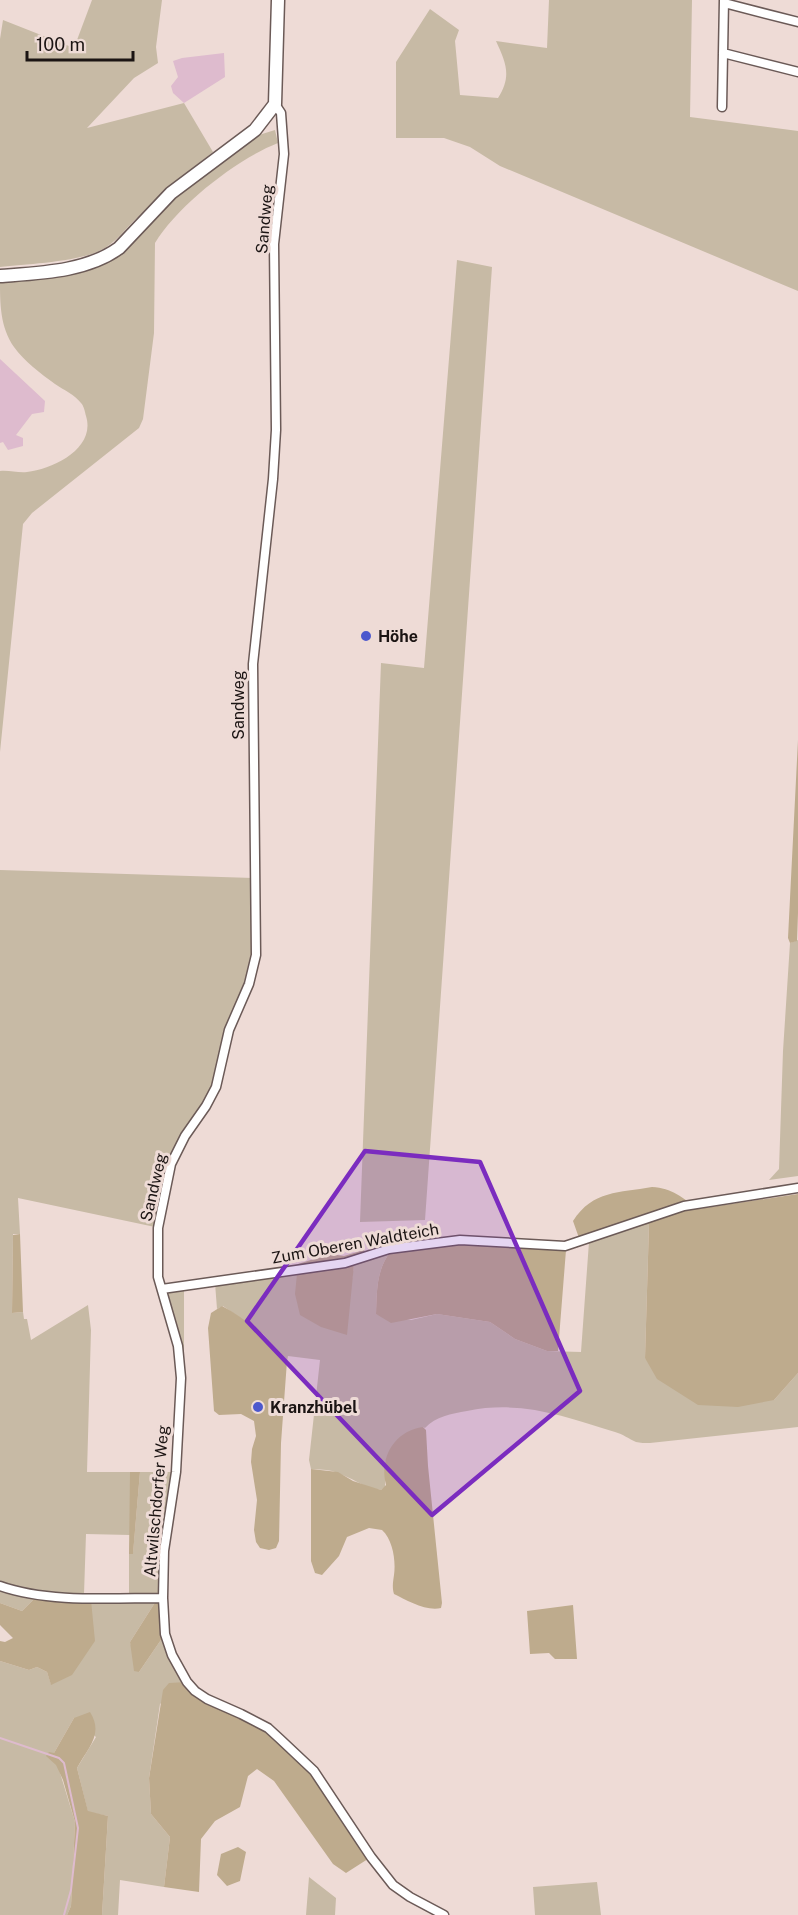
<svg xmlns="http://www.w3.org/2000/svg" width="798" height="1915" font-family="'Public Sans',sans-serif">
	<rect width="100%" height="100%" fill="#eedbd6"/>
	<path fill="#c7baa5" d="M92,0h70l-6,47 2,16 -24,15 -47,50 97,-25 29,49c-25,20 -50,40 -73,63 -14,12 -24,29 -41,36 -23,11 -72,13 -99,16v-228l3,-19 71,28z
		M549,0h143l-2,117 108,14v160l-298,-125 -30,-19 -26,-9h-48v-76l34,-53 29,21 -4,11 5,54 38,3c14,-22 8,-35 -2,-57l51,7z
		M275,130l3,13c-41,16 -100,62 -123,100l-1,90 -11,86 -4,9 -107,85 -9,11 -23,228v-281c9,-1 18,2 27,1 27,-3 69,-24 59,-56 -1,-4 -2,-10 -5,-13 -6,-8 -17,-13 -26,-19 -14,-10 -31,-23 -41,-37 -14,-20 -14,-44 -14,-66l99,-16 77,-69 76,-59z
		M457,260l35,7 -67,953 -65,2 21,-559 43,5z
		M0,870l253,8 -1,84 -4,16 -22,51 -14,57 -9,18 -32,50c-6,5 -10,9 -6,17l-10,56 -137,-29 2,36h-7l-1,79 11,-1 1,7h3l4,21 57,-35 3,25 -4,142h43v63l-44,-1 -2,60 -53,-3 -31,-10z
		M798,940v236l-29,4 10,-11 4,-118 7,-108z
		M649,1223l-4,135 129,42 24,-27v54l-148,16c-5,0 -10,0 -14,-1 -7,-3 -13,-8 -21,-10 -51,-16 -94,-32 -148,-21 -16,3 -31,5 -42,17l-2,-1 -38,35v25l-4,3c-17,-2 -30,-13 -46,-18 -7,-3 -17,-2 -24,-3l-2,-9 11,-100 -32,-4 -1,5 -24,-27 -40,-28 -6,3 -2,-26 81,-11 54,21 4,-28 37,-14c-15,19 -14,40 -15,63l35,6 26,-6 53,8 25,17 32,12 34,1 8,-110z
		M184,1287v82l-16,-74 4,-6z
		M140,1472h33l-14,120 -5,3h-25v-41l4,-1z
		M0,1588l34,11 -12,12 -22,-8z
		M91,1600l65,1 -26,41 9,30 26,-38 22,48 -27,22 -11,74 2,36 19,23 -6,50 -44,-7 -2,35h-16l6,-99 -20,-4 -11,-44 19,-31 -22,-19 -20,35 21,69 -4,84 -4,9h-67v-254l29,9 8,-3 10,5 4,12z
		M309,1877l27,21 -1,17h-29z
		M597,1882l4,33h-66l-2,-28z"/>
	<path fill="#beab8d" d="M798,740v173l-1,28 -7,2 -2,-5z
		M652,1187c20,1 31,11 46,22l100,-15v179l-24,27 -36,7 -40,-2 -41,-26 -12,-21 4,-134 -70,14 -6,-17c20,-31 46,-28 79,-34z
		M20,1234l3,78 -11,1 1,-78z
		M461,1242l105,8 -8,101h-11l-32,-12 -25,-17 -53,-8 -46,9 -15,-9c1,-23 0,-44 15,-63z
		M364,1250l2,5 -12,10 -7,70 -26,-8 -21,-12 -5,-21 3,-30 32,-10 14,2z
		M222,1306c27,14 45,33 65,55l-6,82 -2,98 -3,7 -7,2 -9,-2 -4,-6 -2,-12 3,-30 -6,-38 1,-13 4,-13 -2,-15 -13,-7 -22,1 -5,-4 -6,-83 3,-15z
		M423,1427l3,3 2,36 14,137 -1,5c-14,4 -35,-8 -47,-14 -2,-7 -1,-12 0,-19 2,-14 -1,-35 -12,-45l-13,-2 -22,9 -8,19 -17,19 -7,-2 -4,-12v-92l27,3 15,9 28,9 5,-5c-7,-27 8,-54 37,-58z
		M130,1472h10l-7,82h-4z
		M34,1599l57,1 4,41 -23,34 -21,10 -4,-13 -10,-5 -8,3 -29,-9v-20l5,1 8,-4 -13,-13v-22l22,8z
		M156,1601h7l2,33 -26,38 -5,-1 -4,-29z
		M573,1605l4,54h-22l-6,-6 -19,1 -3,-43z
		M187,1682l8,9 73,37 29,27 74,102 -25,16 -13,-9 -59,-83 -17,-12 -9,7 -8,31 -25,14 -14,18 -2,53 -35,-5 6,-50 -19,-23 -2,-36 14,-88 6,-7z
		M90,1712c14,22 -2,36 -13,56l11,43 20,5 -6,99h-35l4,-9 4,-84 -12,-42 -7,-15 -10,-9 3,-4 5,1 20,-35z
		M238,1847l8,5 -6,29 -13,5 -10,-11 4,-21z"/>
	<path fill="#debbce" d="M224,53l1,24 -41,26 -11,-10 -2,-7 7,-9 -5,-16 9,-3z
		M0,359l45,42 -1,11 -12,2 -16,21 7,3v8l-15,4 -5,-8 -3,1z"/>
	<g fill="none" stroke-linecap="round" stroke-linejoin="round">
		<path stroke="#debbce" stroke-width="2" d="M0,1738l59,20 5,5 14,65 -7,62 -7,25"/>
		<g stroke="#6b5a57" stroke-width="11">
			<path id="street" d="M724,3l74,19
				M723,53l75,19
				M275,104l6,9 3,41 -10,90 2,186 -3,49 -20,185 3,291 -7,29 -20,46 -13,57 -10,19 -21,30 -14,28 -13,64v49l20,69 3,32 -5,94 -12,79 -1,47 2,36 7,21 15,27 8,9 12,8 34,15 27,14 12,11 34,32 57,86 22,28 17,12 34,18
				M722,107l2,-107
				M162,1289l183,-26 44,-14 71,-9 105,6 119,-40 114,-18
				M0,1586c47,17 113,12 163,12"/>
		</g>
		<g stroke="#6b5a57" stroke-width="15">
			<path id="secondary" d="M0,276c39,-3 86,-4 119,-28l52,-55 84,-63 20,-26 3,-104"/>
		</g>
		<use href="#street" stroke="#fff" stroke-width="8"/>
		<use href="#secondary" stroke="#fff" stroke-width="12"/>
	</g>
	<path fill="#7b2cbf" fill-opacity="0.2" stroke="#7b2cbf" stroke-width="4.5" stroke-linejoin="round" d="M365,1151l115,11 100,229 -148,124 -185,-194z"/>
	<g fill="#4c58cd" stroke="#eedbd6" stroke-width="2">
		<circle cx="366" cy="636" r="6"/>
		<circle cx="258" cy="1407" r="6"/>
	</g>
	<g text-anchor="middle" stroke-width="6" stroke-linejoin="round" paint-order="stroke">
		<g font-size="16" fill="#1b1413" stroke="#eedbd6">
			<text transform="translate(264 219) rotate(-85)" y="6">Sandweg</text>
			<text transform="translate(238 705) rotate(-90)" y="6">Sandweg</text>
			<text transform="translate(153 1187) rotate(-77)" y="6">Sandweg</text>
			<text transform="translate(355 1243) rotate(-10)" y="6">Zum Oberen Waldteich</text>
			<text transform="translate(156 1501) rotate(-85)" y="6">Altwilschdorfer Weg</text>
		</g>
		<g font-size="16" font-weight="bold" fill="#1b1413" stroke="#eedbd6" text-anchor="start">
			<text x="378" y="642">Höhe</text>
			<text x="270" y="1413">Kranzhübel</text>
		</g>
	</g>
	<path d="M27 51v9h106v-9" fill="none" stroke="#1b1413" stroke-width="3"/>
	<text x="36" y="51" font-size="18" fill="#1b1413" stroke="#eedbd6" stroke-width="4.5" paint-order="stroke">100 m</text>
</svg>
